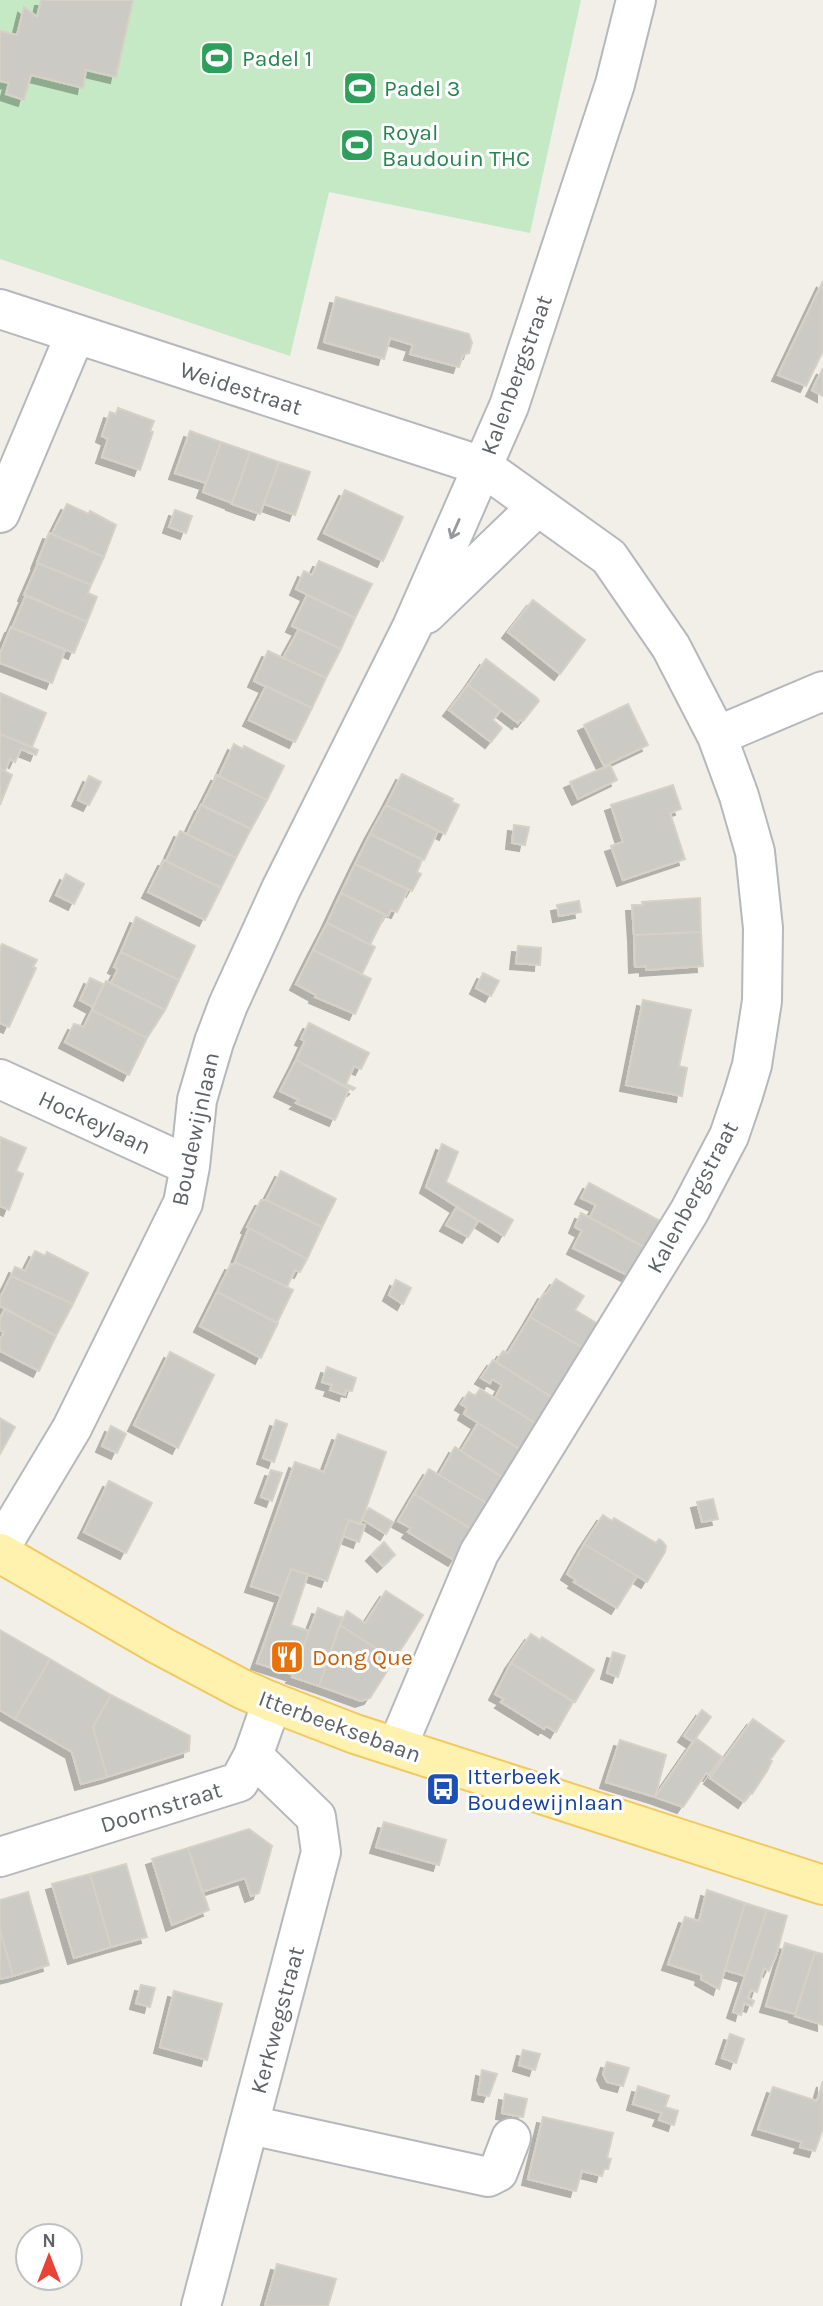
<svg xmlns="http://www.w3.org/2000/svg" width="823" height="2306" font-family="Karla,sans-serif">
	<defs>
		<filter id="shadow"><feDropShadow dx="-6" dy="6" stdDeviation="0" flood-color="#0004"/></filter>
	</defs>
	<rect width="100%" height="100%" fill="#f1efe8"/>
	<path fill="#c5e8c5" d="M0,0h581l-51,233 -201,-41 -39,164 -290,-97z"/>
	<path fill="#cccac5" stroke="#d6d1c6" stroke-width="2" filter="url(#shadow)" d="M41,0h92l-17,77 -30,-7 -3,18 -52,-13 -7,25 -18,-6 3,-11 -9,-2v-50l17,4 7,-28 13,10z
		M823,281v70l-17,35 -28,-11z
		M336,297l133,37 3,9 -3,10 -6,2 -4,12 -49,-13 3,-9 -23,-7 -6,21 -60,-17z
		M823,368v28l-11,-6z
		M118,408l36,13 -4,10 3,1 -13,38 -38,-13 6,-18 -6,-3 8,-24 6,2z
		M190,431l31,11 -15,41 -31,-10z
		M221,442l29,10 -18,51 -29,-11z
		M250,452l29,10 -19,52 -28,-10z
		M279,462l31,10 -15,43 -31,-11z
		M345,490l58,27 -20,44 -59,-28z
		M67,504l22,10 1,-3 26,14 -12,32 -52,-23z
		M175,510l17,6 -6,17 -17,-6z
		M49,533l55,24 -13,28 -54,-22z
		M319,561l53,23 -17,34 -59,-29 8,-18 8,4z
		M38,563l53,22 -3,8 9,4 -10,25 -63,-27z
		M26,595l61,27 -13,31 -62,-25z
		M307,595l48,23 -14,31 -49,-23z
		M533,600l52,40 -25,34 -52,-42z
		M11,627l54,23 -13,33 -52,-20v-9z
		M299,629l42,20 -15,29 -43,-20z
		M268,651l58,27 -14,30 -58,-27z
		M486,659l51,39 2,3 -16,20 -3,-1 -2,3 -50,-38z
		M468,685l33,25 -8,10 9,8 -11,14 -42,-32z
		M266,686l46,22 -17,34 -46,-22z
		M0,693l46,20 -14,34 -32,-13z
		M628,704l20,41 -44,21 -20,-41z
		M0,734l38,16 -2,5 -15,-6 -6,13 -5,-3 -5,12 -5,-2z
		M234,744l9,5 1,-3 40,20 -17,34 -48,-24z
		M610,765l7,15 -39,19 -8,-17z
		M0,769l12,6 -12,30z
		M402,774l51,25 -1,3 7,3 -14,29 -59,-29z
		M217,775l50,25 -16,29 -49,-24z
		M89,776l12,6 -12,23 -11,-5z
		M673,785l8,24 -11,4 15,46 -62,21 -12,-34 12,-4 -12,-37z
		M201,805l50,24 -15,29 -49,-24z
		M386,805l52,26 -14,29 -54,-26z
		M514,825l15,2 -4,18 -13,-2z
		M180,831l56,27 -15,30 -55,-27z
		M370,834l52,26 -5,12 4,2 -9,17 -57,-27z
		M164,860l57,28 -16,32 -57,-28z
		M355,864l53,26 -11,22 -6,-2 -3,6 -47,-23z
		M66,874l18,10 -10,20 -18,-9z
		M341,893l44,22 -15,30 -43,-22z
		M700,898l1,34 -67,3 -2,-30h11l-1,-3z
		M579,901l2,11 -22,4 -2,-11z
		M136,917l59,29 -16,34 -58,-28z
		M327,923l48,24 -13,27 -49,-24z
		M701,932l2,34 -57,4v-4l-11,1 -1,-32z
		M2,944l35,16 -4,7 3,1 -27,59 -9,-4v-74z
		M518,946l23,2 -1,17 -24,-2z
		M313,950l58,29 -16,35 -40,-17 1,-2 -20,-11z
		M121,952l58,28 -14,30 -54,-27 7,-14 -4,-2z
		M483,973l16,8 -8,15 -15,-8z
		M90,978l13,6 -10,23 -13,-7z
		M106,981l59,29 -18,28 -55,-28z
		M643,1000l48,10 -12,56 8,2 -5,28 -56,-11z
		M92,1010l55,28 -18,37 -64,-33 9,-18 10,3z
		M309,1023l60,30 -8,16 -7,-3 -8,18 9,4 -2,2 -57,-30 9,-19 -4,-2z
		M296,1060l53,29 -14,31 -39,-17 3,-3 -19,-9z
		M0,1137l26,11 -10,23 7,3 -14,36 -9,-4z
		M442,1144l16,8 -12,30 67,38 -9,16 -78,-49z
		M281,1171l55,28 -14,28 -56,-27z
		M589,1183l71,38 -16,26 -54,-30 6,-12 -15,-7z
		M261,1200h5l56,27 -15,32 -60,-32z
		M456,1208l22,13 -10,16 -22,-12z
		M581,1213l63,34 -17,28 -54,-27 9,-17 -7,-4z
		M249,1228l58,31 -7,13 -5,-2 -8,17 -52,-25z
		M35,1251l10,5 2,-4 41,21 -15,31 -62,-28 4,-9 10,4z
		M235,1262l58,28 -16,33 -60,-31 14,-28 2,1z
		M11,1276l62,28 -17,32 -56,-30v-8z
		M556,1279l28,17 -9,14 23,14 -15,24 -53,-31 14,-24 2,1z
		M396,1280l15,8 -8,16 -14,-9z
		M217,1292l61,31 -17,35 -61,-32z
		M5,1309l51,27 -17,35 -39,-20v-11l4,-8 -4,-2v-12z
		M530,1317l53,31 -30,50 -57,-36 7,-11 5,2z
		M170,1352l44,23 -36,73 -44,-23z
		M493,1360l60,38 -16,26 -42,-26 7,-13 -10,-6 -2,4 -9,-5z
		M327,1367l29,11 -4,13 -6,-1 -1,5 -15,-5 2,-5 -10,-3z
		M480,1389l57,35 -16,26 -57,-36 3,-6 -6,-4 8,-12 6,4z
		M0,1418l15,9 -15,27z
		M276,1420l11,4 -13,38 -11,-4z
		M478,1423l43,27 -17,28 -43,-27z
		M111,1426l15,8 -9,19 -15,-7z
		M338,1434l48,18 -26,73 -11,-5 -22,61 -36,-12 -10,27 -30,-10 44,-124 29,10z
		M455,1447l49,31 -16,26 -49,-29z
		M429,1469l59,35 -15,26 -59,-36z
		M271,1470l11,3 -10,28 -11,-4z
		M109,1481l43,22 -26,50 -42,-21z
		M414,1494l59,36 -19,30 -46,-28 3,-4 -13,-7z
		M713,1499l5,20 -16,3 -5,-20z
		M369,1508l24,14 -7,12 -24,-15z
		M603,1515l9,6 2,-3 42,25 3,-4 3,2 4,5 -1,6 -18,30 -63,-38z
		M349,1520l16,5 -6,17 -16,-6z
		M384,1542l11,13 -12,11 -11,-11z
		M584,1544l53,32 -20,32 -43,-26 2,-2 -9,-6z
		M291,1569l17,5 -17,51 18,6 -15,44 -37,-12z
		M386,1591l37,24 -29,45 -54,-35 7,-14 18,12z
		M318,1608l24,10 -23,68 -27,-9z
		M340,1625l54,35 -24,38 -9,3 -42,-15z
		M0,1630l50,29 -35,60 -15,-9z
		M531,1634l9,6 2,-3 52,33 -19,32 -64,-39z
		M613,1652l12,4 -7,21 -11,-4z
		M50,1659l61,36 -18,32 14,50 -26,7 -9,-32 -57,-33z
		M511,1663l62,39 -17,30 -10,-6 -2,3 -43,-27 3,-3 -9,-5z
		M111,1695l79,41 -1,15 -82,26 -14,-50z
		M702,1710l9,7 -18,25 -9,-6z
		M753,1719l31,22 -14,19 2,1 -5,10 -15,23 -2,-1 -6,9 -34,-24z
		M696,1738l26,19 -13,18 -3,-2 -23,34 -28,-10z
		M620,1740l46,15 -11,42 -49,-15z
		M384,1822l62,18 -7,25 -63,-18z
		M249,1829l23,17 -13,47 -8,3 -6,-18 -43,14 -14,-44z
		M188,1848l21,62 -37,15 -20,-66z
		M126,1864l21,73 -36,10 -21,-73z
		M90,1874l21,73 -37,11 -22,-74z
		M707,1890l38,13 -26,86 -18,-10 1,-4 -34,-11 17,-47 14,4z
		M28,1892l21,73 -36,11 -13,-46v-30z
		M745,1903l22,7 -22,66 -20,-6z
		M767,1910l20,6 -11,40 -7,15 -5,-3 -7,24 -6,-2 -3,8 6,3 -2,5 -8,-3 -3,12 -8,-3z
		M0,1930l13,46 -13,3z
		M785,1943l30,9 -20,62 -29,-8z
		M815,1952l8,2v71l-28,-9z
		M141,1985l14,3 -5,19 -14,-4z
		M174,1991l48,13 -15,56 -47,-13z
		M730,2034l14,5 -8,24 -14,-5z
		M523,2050l17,4 -5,16 -16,-5z
		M607,2062l22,6 -6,18 -16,-4 -4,-8z
		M482,2070l15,4 -8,22 -11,-2z
		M823,2081v47l-8,23 -15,-4 2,-5 -44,-13 15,-42 44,14z
		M638,2086l31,10 -4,11 13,4 -4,14 -15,-5 3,-7 -29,-9z
		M505,2094l22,5 -4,18 -21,-4z
		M543,2117l70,16 -6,25 4,1 -3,10h-4l-2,7 -20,-5 -6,20 -48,-12z
		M277,2264l59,15 -8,27h-63z"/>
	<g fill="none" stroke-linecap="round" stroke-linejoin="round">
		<g stroke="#b5b8bc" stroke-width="42">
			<path id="minor" d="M0,309l482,157 127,91 62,90 46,89 22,60 16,56 8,76 -1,73 -10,64 -9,30 -14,41 -40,76 -210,341 -82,194
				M0,513l75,-178
				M426,614l112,-108
				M717,736l106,-45
				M0,1079l190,87
				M0,1548l72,-120 111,-225 7,-37 7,-66 17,-58 14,-37 53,-116 131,-262 97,-221 106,-322 21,-84
				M0,1857l239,-75 14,-26 19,-54
				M250,2125l238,52 10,-5 13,-34
				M201,2306l120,-454 -5,-35 -63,-61"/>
		</g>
		<g stroke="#f2c960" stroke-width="42">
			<path id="major" d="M0,1553l161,93 81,43 30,13 83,32 468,151"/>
		</g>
		<use href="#minor" stroke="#fff" stroke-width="38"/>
		<use href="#major" stroke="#fff2af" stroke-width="38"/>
	</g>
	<defs><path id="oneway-shaft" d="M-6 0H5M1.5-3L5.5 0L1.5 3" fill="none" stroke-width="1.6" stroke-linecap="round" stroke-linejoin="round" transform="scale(1.75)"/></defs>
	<use stroke="#979a9d" href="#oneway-shaft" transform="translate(455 529) rotate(114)"/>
	<defs>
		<g id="stadium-square" transform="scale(1.75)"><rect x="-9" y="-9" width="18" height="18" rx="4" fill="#2e9e5b" stroke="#fff"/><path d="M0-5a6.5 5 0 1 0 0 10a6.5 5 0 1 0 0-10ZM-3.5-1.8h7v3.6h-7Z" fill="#fff"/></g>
		<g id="restaurant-square" transform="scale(1.75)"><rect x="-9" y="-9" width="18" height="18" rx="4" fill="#e8710a" stroke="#fff"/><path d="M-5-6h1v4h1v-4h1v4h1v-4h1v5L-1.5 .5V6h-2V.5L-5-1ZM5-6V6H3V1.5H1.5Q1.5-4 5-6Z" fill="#fff"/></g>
		<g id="bus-square" transform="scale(1.75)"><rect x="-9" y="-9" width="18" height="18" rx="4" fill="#1a4fb4" stroke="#fff"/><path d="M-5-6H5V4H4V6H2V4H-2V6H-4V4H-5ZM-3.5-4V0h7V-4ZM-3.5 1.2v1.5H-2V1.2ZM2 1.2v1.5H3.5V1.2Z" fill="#fff"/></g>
	</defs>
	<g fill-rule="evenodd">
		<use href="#stadium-square" x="217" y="58"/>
		<use href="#stadium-square" x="360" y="88"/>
		<use href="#stadium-square" x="357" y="145"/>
		<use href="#restaurant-square" x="287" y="1657"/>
		<use href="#bus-square" x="443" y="1789"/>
	</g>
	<g text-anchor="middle" stroke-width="6" stroke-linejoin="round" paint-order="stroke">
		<g font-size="23" fill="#27864d" stroke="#fff" text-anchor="start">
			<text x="242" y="66">Padel 1</text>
			<text x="384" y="96">Padel 3</text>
			<text x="382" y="140">Royal<tspan x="382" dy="26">Baudouin THC</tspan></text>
		</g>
		<g font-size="23" fill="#5f6368" stroke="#fff">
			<text transform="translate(516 375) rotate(-70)" y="8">Kalenbergstraat</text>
			<text transform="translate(241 388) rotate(18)" y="8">Weidestraat</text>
			<text transform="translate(95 1122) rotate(25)" y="8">Hockeylaan</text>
			<text transform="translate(195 1129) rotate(-78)" y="8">Boudewijnlaan</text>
			<text transform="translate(692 1197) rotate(-62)" y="8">Kalenbergstraat</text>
			<text transform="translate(340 1726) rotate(20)" y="8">Itterbeeksebaan</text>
			<text transform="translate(161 1807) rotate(-17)" y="8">Doornstraat</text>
			<text transform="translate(277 2020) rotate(-75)" y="8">Kerkwegstraat</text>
		</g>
		<g font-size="23" fill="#c56008" stroke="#fff" text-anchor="start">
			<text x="312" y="1665">Dong Que</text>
		</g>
		<g font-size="23" fill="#164399" stroke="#fff" text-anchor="start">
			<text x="467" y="1784">Itterbeek<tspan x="467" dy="26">Boudewijnlaan</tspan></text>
		</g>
	</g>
	<g transform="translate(49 2257)"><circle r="33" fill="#ffffff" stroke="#bfc1c3" stroke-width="2"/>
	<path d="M0-5L12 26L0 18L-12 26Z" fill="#ea4335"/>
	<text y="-10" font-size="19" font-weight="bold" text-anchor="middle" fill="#5f6368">N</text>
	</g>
</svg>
